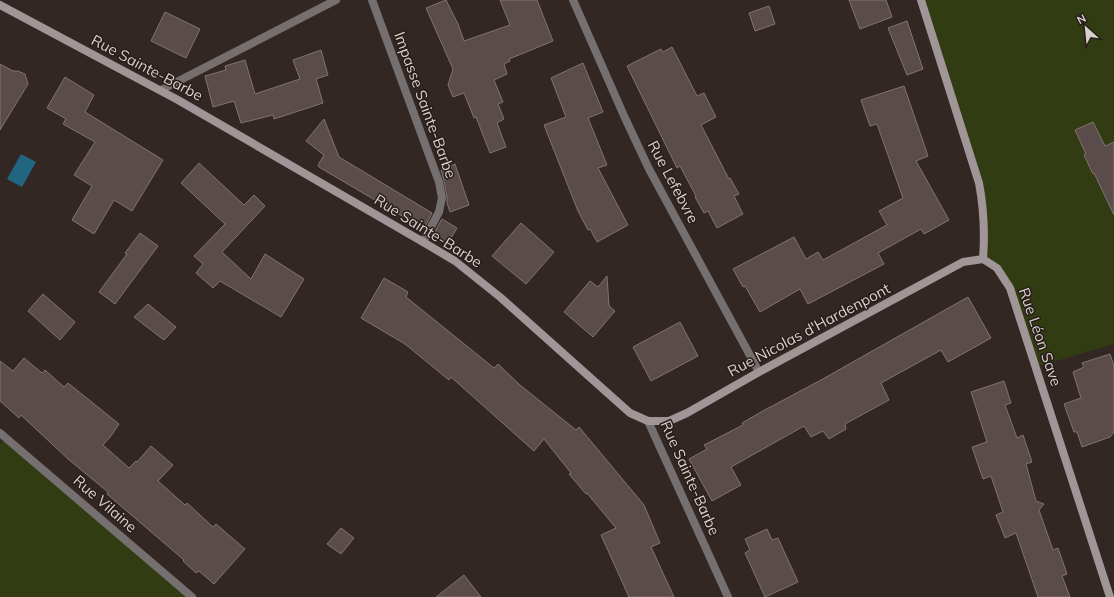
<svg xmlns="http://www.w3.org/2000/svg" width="1114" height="597" font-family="Mulish,sans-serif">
	<rect width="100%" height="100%" fill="#332724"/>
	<path fill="#323c12" d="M921,0h193v344l-78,23 -26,-79 -13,-20 -14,-9v-53z
		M6,437l186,160h-192v-153z"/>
	<path fill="#216581" d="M21,154l15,8 -14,25 -15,-8z"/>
	<path fill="#594c4a" stroke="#817371" d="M446,0l12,24 6,17 46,-16 -10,-25h37l16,41 -44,18 1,2 -6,3 3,10 -13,6 9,22 -5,2 6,15 -7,4 9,24 -16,6 -14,-36 -2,1 -10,-25 -11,4 -5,-12 5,-16 -27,-61z
		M849,0h37l6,17 -32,12z
		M769,6l6,18 -20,7 -6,-18z
		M165,12l35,17 -14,29 -35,-17z
		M907,21l16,48 -16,6 -19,-47z
		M672,47l25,49 7,-3 12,24 -15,8 28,54 1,-1 9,16 -5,2 9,18 -26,14 -9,-17 -4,2 -9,-16 1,-1 -16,-30 -3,2 -50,-102 34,-17 2,3z
		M321,50l7,25 -12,4 7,24 -49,16 -1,-4 -32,8 -7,-22 -21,6 -8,-31 21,-6 -1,-4 20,-6 10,34 45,-15 -7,-19z
		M583,63l20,49 -15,6 19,47 -9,3 30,57 -31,17 -7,-13 -2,1 -10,-19 -34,-86 22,-8 -15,-39z
		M0,64l13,7h5l7,3 3,10 -28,46z
		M65,77l29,18 -9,17 78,48 -31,51 -18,-11 -20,34 -22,-14 20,-34 -18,-11 21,-33 -32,-18 3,-5 -19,-11z
		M904,86l24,70 -12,5 33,59 -25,14 -3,-5 -43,24 6,11 -76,40 -8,-15 -40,23 -15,-26 -2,1 -10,-18 61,-32 12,22 12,-7 5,8 64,-35 -8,-14 24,-13 -26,-74 -7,2 -9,-26z
		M324,119l15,38 93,56 -8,16 -105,-62 -1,-2 6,-10 -18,-14z
		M1093,122l12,24 9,-4v73l-20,-42 -1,1 -9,-19 2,-1 -11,-24z
		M199,163l45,42 10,-10 11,11 -43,46 29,27 14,-25 39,25 -23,38 -61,-36 -7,7 -17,-15 7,-9 -9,-8 31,-32 -44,-41z
		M455,164l14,41 -19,7 -3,-9v-6l-3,-16 -3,-11z
		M442,219l15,9 -9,15 -15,-8z
		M521,223l33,29 -28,32 -34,-28z
		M140,233l18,13 -43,58 -16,-12 28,-38 -2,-1z
		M607,276l2,30 6,5 -22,26 -29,-25 26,-31 8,6z
		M384,278l24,14 -2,5 88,71 4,-4 22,21 56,45 3,-3 65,78 16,38 -9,4 23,50h-45l-28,-62 15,-7 -29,-35 -1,1 -17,-20 2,-1 -27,-34 -10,12 -83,-74 -2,3 -44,-36 -44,-26z
		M43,294l32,28 -15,18 -32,-29z
		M968,297l23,41 -43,24 -7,-12 -60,33 8,17 -44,24 1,5 -17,10 -6,-8 -12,6 -7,-11 -73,41 10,18 -29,16 -23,-42 18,-10 -3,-4 39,-20 -1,-2 19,-11 60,-32z
		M148,304l28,23 -12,13 -30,-23z
		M680,322l18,34 -47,25 -18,-34z
		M1110,354l4,12v66l-4,5 -28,10 -5,-15h-3l-10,-28 17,-6 -8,-26 11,-5 -2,-4z
		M24,358l18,15 3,-3 19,17 4,-4 51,41 -8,12 -8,9 26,23 7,-7 1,1 14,-16 22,19 -15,16 27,24 2,-2 26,24 3,-3 29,25 -31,35 -15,-13 -3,2 -13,-12 1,-1 -77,-66 1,-2 -40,-33 -47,-44 -2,3 -19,-17v-40l13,10z
		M1004,381l7,22 -6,2 12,33 6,-3 9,27 -6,2 10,37 8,3 -5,6 14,40 5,-2 9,26 -5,2 8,21h-32l-22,-64 -11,5 -9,-23 7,-3 -12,-36 -8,3 -11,-32 15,-5 -16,-50z
		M341,528l13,10 -13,16 -14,-10z
		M767,529l5,11 6,-2 20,44 -33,15 -20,-44 5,-3 -5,-11z
		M464,575l17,22h-45z"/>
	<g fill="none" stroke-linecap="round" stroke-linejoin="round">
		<path stroke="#766f70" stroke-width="8" d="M372,0l67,182 3,16 -3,14 -16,30
			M161,90l175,-90"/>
		<path stroke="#766f70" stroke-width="8" d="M573,0l52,118 24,51 110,203
			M648,421l80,176
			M0,433l192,164"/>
		<path stroke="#a09698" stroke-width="8" d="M921,0l58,183c5,26 6,49 4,76
			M0,5l178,95 245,142 32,19 45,36 130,116 18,8h21l18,-8 72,-41 204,-110 20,-3
			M983,259l14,9 13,20 100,309"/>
	</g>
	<g text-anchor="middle" stroke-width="3" stroke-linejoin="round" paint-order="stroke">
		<g font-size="15" fill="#d8d0cd" stroke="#291e1a">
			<text transform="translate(147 68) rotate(28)" y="5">Rue Sainte-Barbe</text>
			<text transform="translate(425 105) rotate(70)" y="5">Impasse Sainte-Barbe</text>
			<text transform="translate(673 182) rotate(62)" y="5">Rue Lefebvre</text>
			<text transform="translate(428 231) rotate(32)" y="5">Rue Sainte-Barbe</text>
			<text transform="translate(809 330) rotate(-28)" y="5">Rue Nicolas d'Hardenpont</text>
			<text transform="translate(1040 337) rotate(71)" y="5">Rue Léon Save</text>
			<text transform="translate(690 478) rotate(66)" y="5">Rue Sainte-Barbe</text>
			<text transform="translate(105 504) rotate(41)" y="5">Rue Vilaine</text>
		</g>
	</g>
	<g transform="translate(1086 28) rotate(333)" stroke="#291e1a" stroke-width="3" paint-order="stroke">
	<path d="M0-3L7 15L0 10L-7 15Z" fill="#d8d0cd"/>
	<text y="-6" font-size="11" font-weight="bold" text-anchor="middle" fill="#d8d0cd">N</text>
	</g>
</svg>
